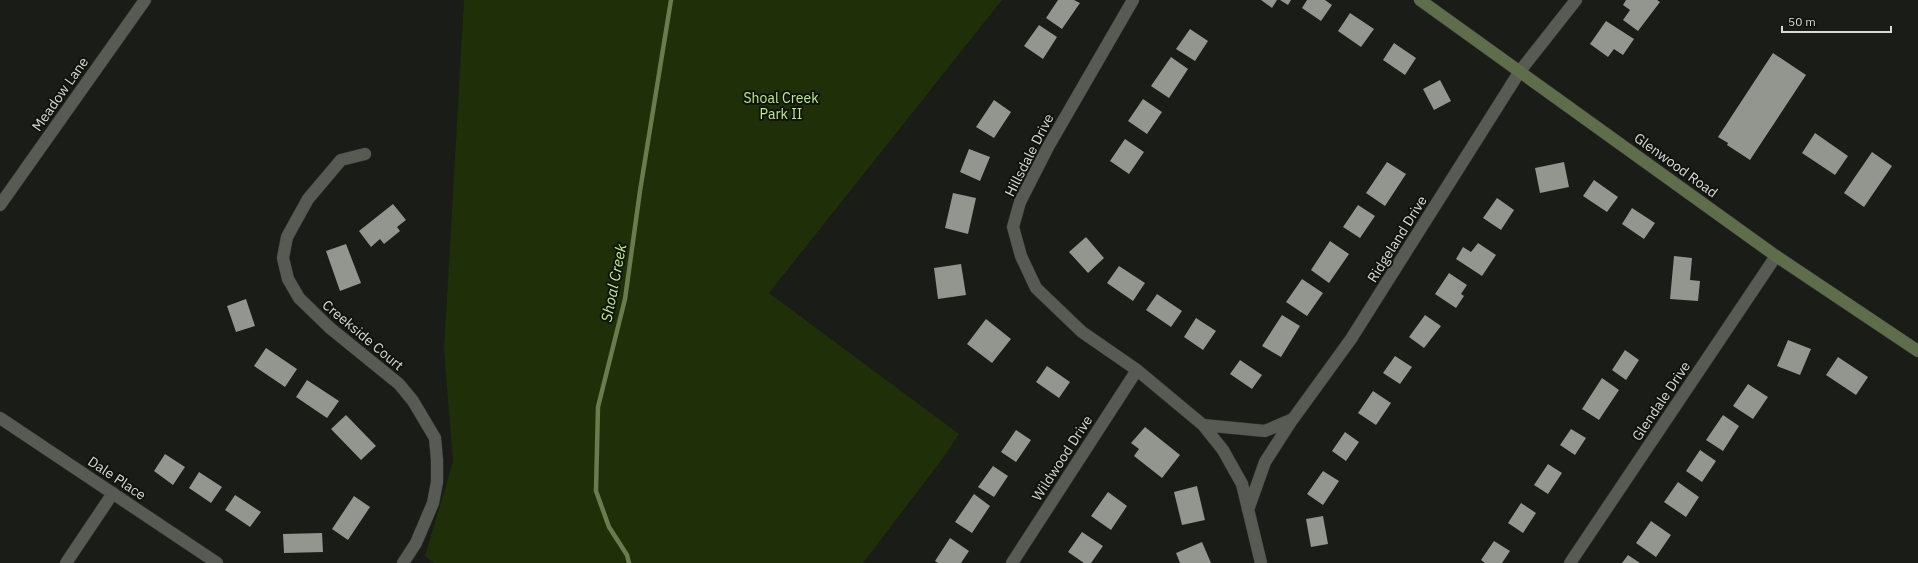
<svg xmlns="http://www.w3.org/2000/svg" width="1918" height="563" font-family="'IBM Plex Sans',sans-serif">
	<rect width="100%" height="100%" fill="#1a1c17"/>
	<path fill="#1f2f08" d="M464,0h538l-233,293 190,141 -19,28 -77,101h-429l-9,-7 28,-94 -9,-112z"/>
	<g fill="none" stroke-linecap="round" stroke-linejoin="round">
		<path stroke="#6a7c4d" stroke-width="4.5" d="M629,563l-2,-8 -18,-28 -13,-36 2,-84 27,-108 15,-108 31,-191"/>
	</g>
	<path fill="#92968e" d="M1058,0h16l6,3 -18,26 -16,-11z
		M1261,0h16l-5,8z
		M1280,0h11l-3,5z
		M1307,0h18l7,5 -11,16 -19,-13z
		M1626,0h31l3,2 -22,29 -15,-11 7,-10 -7,-5z
		M1350,13l24,16 -13,18 -23,-16z
		M1606,21l28,18 -11,16 -9,-6 -6,8 -18,-13z
		M1039,25l18,12 -14,22 -19,-13z
		M1190,29l18,12 -13,20 -19,-12z
		M1394,43l22,15 -11,17 -22,-15z
		M1773,53l33,22 -56,85 -23,-15 1,-2 -10,-6z
		M1171,57l17,12 -19,29 -18,-12z
		M1440,80l11,21 -17,9 -11,-21z
		M1143,99l19,13 -15,22 -19,-13z
		M994,100l17,12 -17,26 -18,-11z
		M1815,133l33,23 -13,19 -33,-22z
		M1125,139l19,13 -15,22 -19,-13z
		M969,149l21,8 -10,24 -20,-9z
		M1872,152l20,14 -28,41 -20,-14z
		M1387,162l19,12 -21,32 -19,-13z
		M1564,162l5,25 -29,6 -5,-25z
		M1594,180l24,17 -11,15 -24,-16z
		M953,193l23,5 -8,36 -23,-6z
		M1497,198l17,12 -13,20 -18,-12z
		M393,204l13,16 -9,7 3,4 -16,13 -4,-5 -9,8 -12,-16z
		M1358,205l17,11 -15,22 -17,-11z
		M1632,208l23,15 -11,16 -22,-15z
		M1086,237l18,21 -16,15 -19,-21z
		M1330,241l19,13 -20,29 -18,-13z
		M1478,243l18,12 -14,21 -26,-17 7,-12 8,5z
		M346,244l15,39 -21,8 -14,-40z
		M1674,256l18,2 -2,22 10,1 -2,20 -28,-2z
		M961,264l5,31 -28,4 -4,-31z
		M1119,266l26,17 -12,18 -26,-18z
		M1449,273l18,12 -6,9 3,2 -8,12 -21,-14z
		M1302,279l21,14 -16,23 -21,-14z
		M1157,294l25,17 -11,16 -25,-17z
		M246,299l9,27 -19,6 -9,-26z
		M1282,315l18,11 -19,31 -19,-11z
		M1425,315l16,11 -17,22 -15,-11z
		M1196,318l20,13 -13,19 -19,-13z
		M986,319l25,20 -19,24 -25,-19z
		M1788,340l23,9 -11,26 -23,-9z
		M266,348l31,21 -12,18 -31,-21z
		M1625,350l14,10 -13,20 -14,-10z
		M1395,356l17,11 -12,17 -17,-11z
		M1838,357l30,20 -12,18 -30,-20z
		M1240,360l22,15 -10,14 -22,-15z
		M1047,366l23,16 -11,16 -23,-16z
		M1602,378l17,12 -20,30 -17,-11z
		M307,380l32,21 -12,17 -31,-21z
		M1748,384l20,13 -15,22 -20,-13z
		M1373,391l18,12 -15,22 -18,-12z
		M346,415l30,31 -15,14 -30,-31z
		M1723,415l16,11 -16,25 -17,-11z
		M1145,427l35,28 -18,23 -28,-22 5,-7 -8,-6z
		M1571,429l15,9 -11,17 -15,-10z
		M1016,430l15,10 -15,22 -15,-10z
		M1345,432l14,10 -13,19 -14,-10z
		M1700,450l16,11 -14,21 -16,-11z
		M165,454l20,13 -12,18 -19,-14z
		M1548,464l14,9 -14,21 -14,-9z
		M993,466l15,10 -14,21 -16,-10z
		M1323,471l16,10 -16,24 -16,-11z
		M199,472l23,15 -11,16 -22,-15z
		M1678,482l21,15 -13,20 -22,-15z
		M1197,486l8,34 -23,5 -8,-33z
		M1108,492l19,14 -16,24 -20,-14z
		M974,494l16,12 -18,27 -17,-11z
		M235,495l26,17 -11,15 -25,-17z
		M354,496l16,11 -22,33 -16,-11z
		M1521,503l15,10 -13,20 -15,-10z
		M1323,516l5,28 -17,3 -5,-28z
		M1651,521l20,14 -15,22 -20,-14z
		M1082,532l21,14 -12,17h-7l-16,-11z
		M322,533l1,19 -39,1 -1,-19z
		M950,538l19,13 -8,12h-23l-3,-2z
		M1494,541l16,10 -8,12h-17l-4,-3z
		M1202,542l9,21h-31l-4,-10z
		M1628,555l12,8h-18z"/>
	<g fill="none" stroke-linecap="round" stroke-linejoin="round">
		<g stroke="#343632" stroke-width="13">
			<path id="street" d="M1133,0l-85,147 -28,55 -7,25 8,29 15,32 46,44 55,38 66,55 20,25 19,34 19,79
				M365,154l-24,6 -33,39 -21,38 -4,21 5,21 11,19 31,30 69,56 14,17 22,37 2,22v22l-4,21 -17,40 -13,20
				M0,205l145,-205
				M0,418l217,145
				M1203,425l62,6 28,-12 58,-80 169,-268 56,-71
				M1248,510l17,-48 27,-42
				M66,563l47,-70
				M1012,563l125,-193
				M1570,563l206,-307"/>
		</g>
		<g stroke="#343632" stroke-width="13">
			<path id="secondary" d="M1420,0l356,256 142,95"/>
		</g>
		<use href="#street" stroke="#575b54" stroke-width="12"/>
		<use href="#secondary" stroke="#5e6e4b" stroke-width="12"/>
	</g>
	<g text-anchor="middle" stroke-width="4" stroke-linejoin="round" paint-order="stroke">
		<g font-size="14" fill="#d9dbd7" stroke="#11130e">
			<text transform="translate(60 94) rotate(-55)" y="5">Meadow Lane</text>
			<text transform="translate(1029 155) rotate(-63)" y="5">Hillsdale Drive</text>
			<text transform="translate(1676 165) rotate(36)" y="5">Glenwood Road</text>
			<text transform="translate(1397 239) rotate(-58)" y="5">Ridgeland Drive</text>
			<text transform="translate(363 335) rotate(40)" y="5">Creekside Court</text>
			<text transform="translate(1661 401) rotate(-56)" y="5">Glendale Drive</text>
			<text transform="translate(1062 458) rotate(-57)" y="5">Wildwood Drive</text>
			<text transform="translate(117 478) rotate(34)" y="5">Dale Place</text>
		</g>
		<g font-size="14" fill="#bcee7f" stroke="#11130e">
			<text x="781" y="103">Shoal Creek<tspan x="781" dy="16">Park II</tspan></text>
		</g>
		<g font-size="15" font-style="italic" fill="#c1f283" stroke="#11130e">
			<text transform="translate(614 283) rotate(-79)" y="5">Shoal Creek</text>
		</g>
	</g>
	<path d="M1782 26v6h109v-6" fill="none" stroke="#d9dbd7" stroke-width="2"/>
	<text x="1788" y="26" font-size="12" fill="#d9dbd7" stroke="#11130e" stroke-width="3" paint-order="stroke">50 m</text>
</svg>
